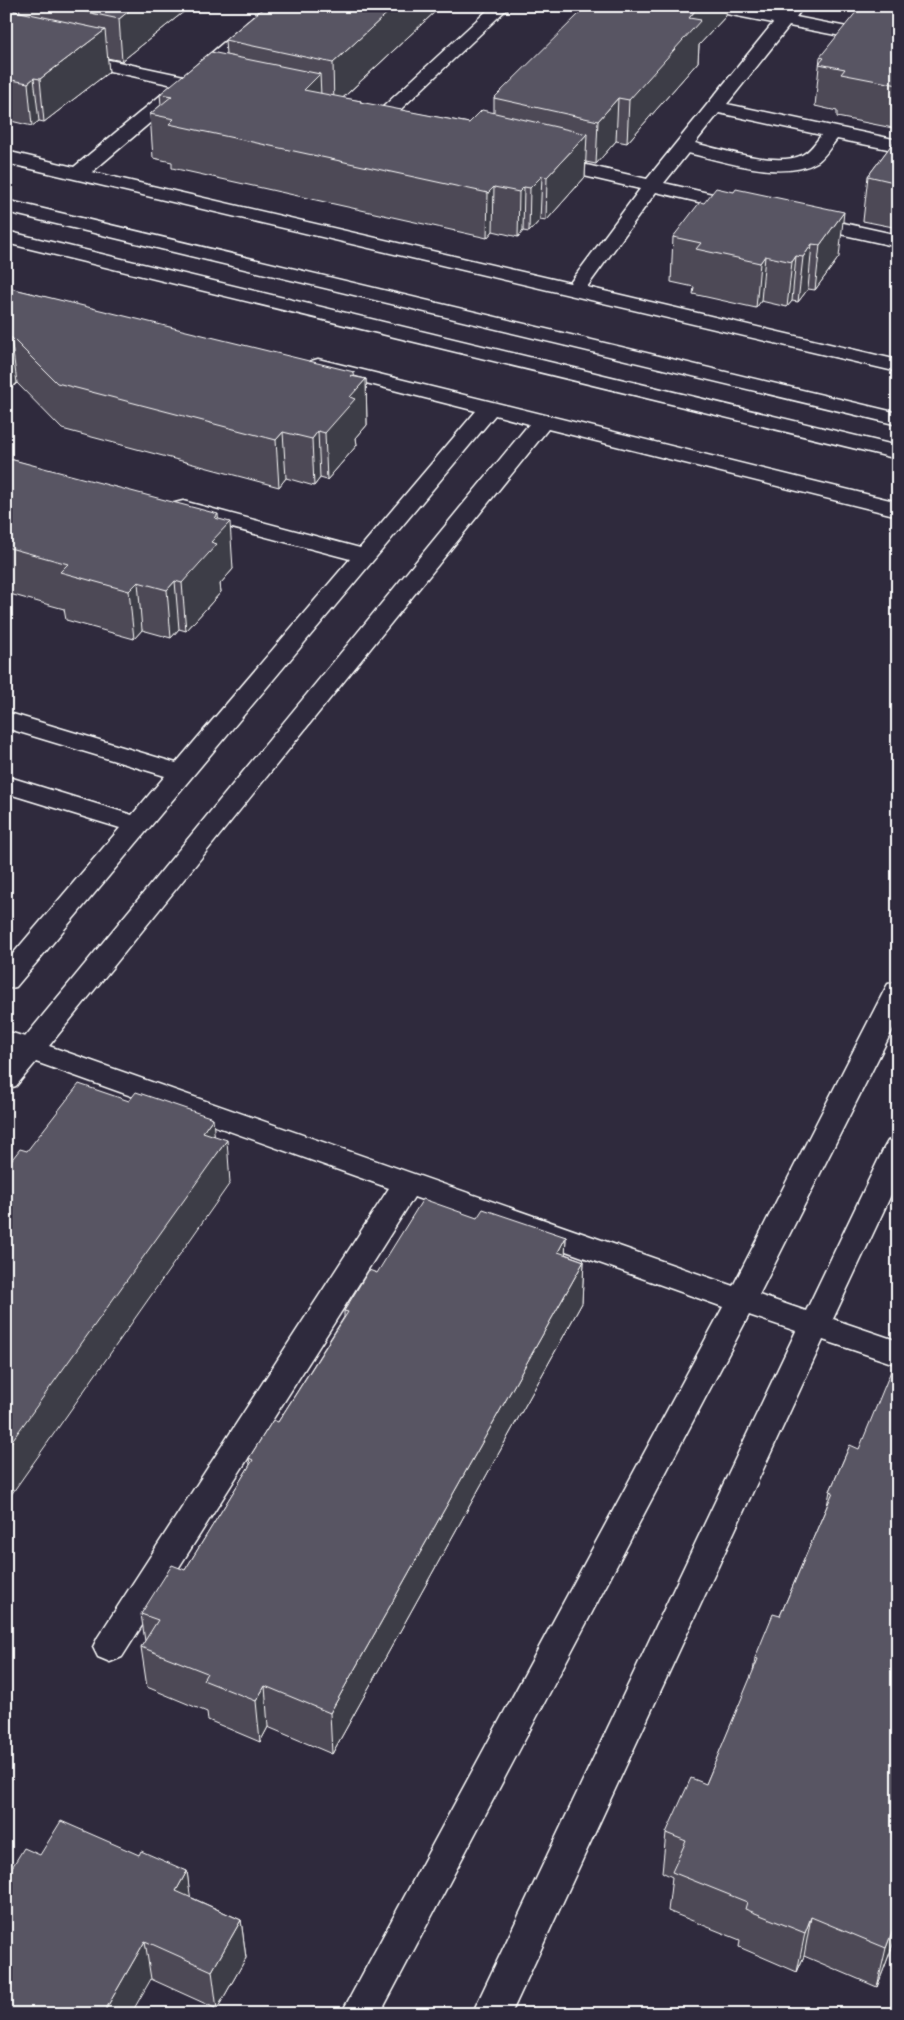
<svg xmlns="http://www.w3.org/2000/svg" width="904" height="2020" font-family="'Comic Neue',sans-serif">
	<rect width="100%" height="100%" fill="#2f2a3d"/>
	<filter id="ink" filterUnits="userSpaceOnUse"><feTurbulence type="fractalNoise" baseFrequency=".02" numOctaves="2"/><feDisplacementMap in="SourceGraphic" scale="10" xChannelSelector="R" yChannelSelector="G"/><feConvolveMatrix kernelMatrix="1 2 1 2 8 2 1 2 1" color-interpolation-filters="sRGB"/></filter>
	<g filter="url(#ink)">
		<g fill="none" stroke-linecap="round" stroke-linejoin="round">
			<g stroke="#fff" stroke-width="3">
				<path id="minor" d="M267,6h19l-85,74 18,4 3,4 -3,4 -6,1 -22,-5 -99,84 478,111 70,-94 -99,-23 -2,-4 2,-4 7,-2 99,23 126,-156 -62,-12 -6,-1 -2,-4h36l41,8 7,-8h17l-8,11 102,20v10l-109,-21 -62,78 171,36v11l-61,-12c-6,7 -12,18 -20,23 -34,20 -94,-1 -129,-9l-24,30 88,20 3,4 -3,4 -7,2 -89,-21 -69,95 311,73v12l-892,-209v-12l68,16 99,-82 -167,-37v-10l178,38zM719,113l102,22c-5,7 -11,16 -19,20 -25,12 -80,-5 -107,-12z
					M492,6h18l-127,120 -6,1 -6,-1 -3,-4 3,-4z
					M6,200l892,213v12l-892,-213z
					M807,215l91,20v12l-98,-22 -3,-4 3,-4z
					M6,231l892,215v13l-892,-216z
					M318,359l580,143v14l-350,-87 -499,617 684,240 151,-295 4,-7 10,-2v37l-139,276 47,16 78,-163 4,-7 10,-4v43l-65,139 65,22v24l-75,-25 -312,674h-39l324,-683 -47,-16 -369,699h-39l382,-707 -309,-110 -292,460 -12,5 -12,-5 -5,-10 5,-10 291,-449 -353,-126 -20,24 -10,3v-30l5,-6 -5,-1v-21l19,6 504,-613 -34,-9 -479,572 -10,2v-27l114,-134 -114,-35v-17l126,39 33,-39 -159,-48v-16l170,51 174,-204 -175,-46 -3,-5 3,-5 8,-2 177,47 116,-137 -165,-42 -3,-4 3,-4z"/>
			</g>
			<use href="#minor" fill="#2f2a3d" fill-rule="evenodd"/>
		</g>
		<path fill="#4d4956" stroke="#fff" d="M19,6h172l-69,55 -15,-3 2,14 -65,50 -5,-1 -7,5 -21,-5 -5,4v-116l14,3z
			M266,6h173v2l-96,90 18,3v2l108,20 25,-10v-15l232,-82 -27,29 -1,17 -71,81 -11,-2 -20,23 -10,-2 -1,15 -39,44 -6,-1 -11,12 -6,-1 -5,6 -25,-6 -6,7 -315,-70v-6l-19,-4 -3,-44 11,-9 -1,-11 66,-39 -1,-15z
			M898,6v123l-61,-12v-6l-22,-5 5,-49z
			M898,136v92l-35,-7 5,-45z
			M734,192l105,65 -24,33 -7,-1 -10,13 -6,-1 -5,6 -26,-6 -5,7 -63,-14 1,-7 -23,-5 2,-45 31,-34z
			M6,287l360,92 1,46 -11,13 1,7 -30,35 -7,-2 -6,8 -28,-8 -7,9 -217,-58 -45,-46 -11,10z
			M6,458l212,60 15,51 -13,15 1,8 -35,39 -7,-2 -8,9 -29,-8 -8,9 -68,-19 -2,-11 -58,-16z
			M477,1218l89,19 -1,17 19,7 -2,42 -250,451 -64,-27 -8,15 -52,-22 -1,-8 -60,-25 -6,-40 4,-6 -4,-27 44,-44 65,-105 -1,-7 29,-36 66,-105v-6l33,-38z
			M850,1445l48,486 -21,56 -73,-31 -7,16 -58,-25 1,-7 -72,-29 4,-34 -10,-5 4,-39 40,-49 47,-111 2,-15 25,-42 47,-110 3,-15z
			M40,1855h99l48,16 3,26 51,23 5,38 -29,51 -66,-30z"/>
		<path fill="#3e3c46" stroke="#fff" d="M135,6h56l-69,55 -3,-42z
			M395,6h44v2l-105,98 -1,-43z
			M699,6h28l-1,10 -27,29 -1,17 -71,81 2,-43 60,-82z
			M105,30l4,42 -65,50 -4,-43z
			M320,74l2,43 -18,-27z
			M34,78l5,43 -7,5 -4,-43z
			M6,85l5,36 -5,4z
			M618,98l-2,43 -20,23 2,-43z
			M587,134l-2,43 -39,44 1,-44z
			M542,176l-2,44 -11,12 1,-44z
			M494,187l-1,44 -6,7 1,-45z
			M524,187l-1,44 -5,6 1,-45z
			M844,212l-5,45 -24,33 5,-45z
			M812,244l-4,45 -10,13 5,-45z
			M765,256l-4,45 -5,7 4,-45z
			M796,256l-4,45 -5,6 5,-45z
			M11,337l6,46 -11,10v-52z
			M354,372l1,19 11,-12 1,46 -11,13 1,7 -30,35 -2,-47 26,-57z
			M318,431l2,47 -6,8 -2,-47z
			M283,432l3,46 -7,9 -3,-47z
			M218,514l1,19 11,-11 3,47 -13,15 1,8 -35,39 -4,-48 29,-41 4,-24z
			M175,581l4,48 -8,9 -4,-48z
			M138,582l4,48 -8,9 -5,-48z
			M213,1118l3,37 11,-15 3,43 -224,319v-53l197,-317z
			M566,1237l-2,42 -6,-27z
			M584,1261l-2,42 -250,451 -2,-41z
			M265,1686l3,41 -8,15 -4,-41z
			M187,1871l5,39 -16,-19z
			M898,1916v15l-21,56 9,-39z
			M811,1917l-7,39 -7,16 8,-39z
			M241,1920l5,38 -29,51 -5,-38z
			M145,1941l6,38 -20,35h-28z"/>
		<path fill="#595564" stroke="#fff" d="M58,6h77l-16,13z
			M266,6h129l-62,57 -108,-23z
			M587,6h112l-10,12 12,2 -72,80 -11,-2 -20,23 -104,-23z
			M861,6h37v79l-57,-11 4,-5 -26,-5 5,-6 -4,-1z
			M6,9l99,21 -65,49 -6,-1 -6,5 -22,-4z
			M211,52l109,22 -16,16 57,11 -1,1 109,21 13,-13 105,24 -40,43 -5,-1 -12,12 -6,-1 -5,5 -25,-5 -6,6 -319,-69 5,-5 -24,-5 22,-18 -12,-2z
			M898,136v47l-30,-7z
			M716,188l18,4 2,-3 108,23 -24,33 -8,-1 -9,13 -7,-1 -4,6 -27,-6 -5,7 -64,-14 5,-6 -28,-6 27,-35 4,1z
			M6,287l348,85 -3,4 15,3 -16,18 5,2 -30,34 -7,-2 -6,8 -29,-7 -7,8 -219,-57 -46,-46 -5,4z
			M6,458l212,56 -3,4 15,4 -19,20 6,2 -35,39 -7,-2 -8,9 -29,-8 -9,9 -69,-19 8,-8 -62,-17z
			M79,1084l50,17 7,-9 77,26 -10,14 24,8 -221,309v-282l14,-18 7,2z
			M423,1199l54,19 6,-9 83,28 -8,15 26,9 -254,452 -65,-27 -9,15 -53,-21 4,-7 -66,-26 17,-27 -17,-6 31,-49 13,5 68,-110 -4,-2 24,-38 5,2 70,-110 -4,-1 25,-41 8,3z
			M893,1366l5,1v549l-12,32 -75,-31 -6,16 -60,-24 2,-7 -75,-30 14,-31 -20,-8 25,-55 15,6 52,-125 -3,-1 18,-44 7,2 53,-124 -3,-1 20,-46 9,4z
			M61,1821l78,34 2,-4 46,20 -11,20 65,29 -29,51 -67,-30 -42,73h-97v-137l18,-29 16,7z"/>
	</g>
	<rect width="904" height="2020" fill="none" stroke="#2f2a3d" stroke-width="25"/>
	<rect x="12" y="12" width="879" height="1995" fill="none" stroke="#fff" stroke-width="2" filter="url(#ink)"/>
</svg>
